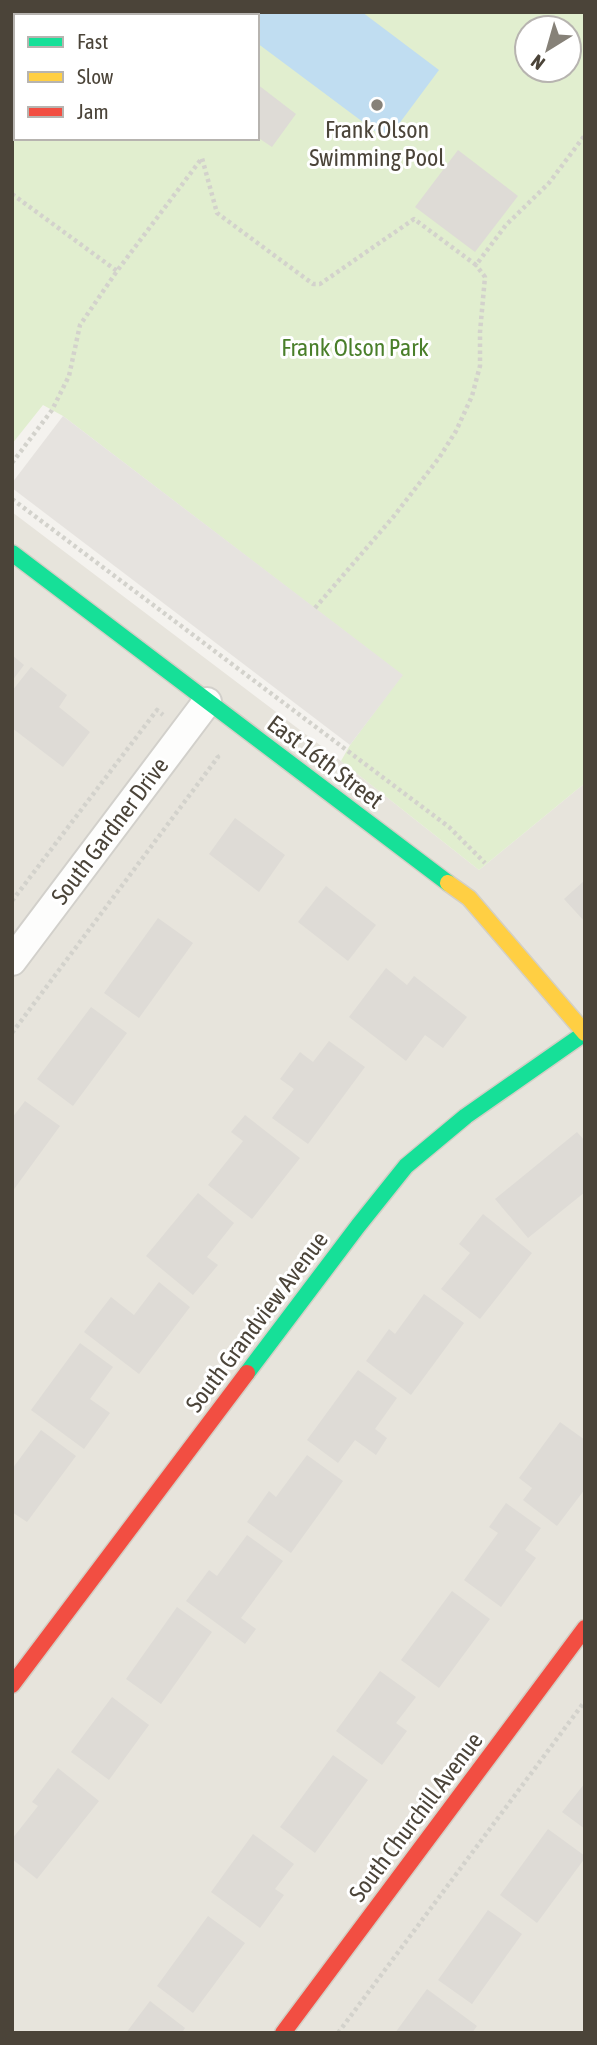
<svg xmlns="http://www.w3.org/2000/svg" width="597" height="2045" font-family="'Asap Condensed',sans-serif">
	<rect width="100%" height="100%" fill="#f4f2ee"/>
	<path fill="#e7e4dc" d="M12,512l329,249 138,109 106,-87v1250h-573z"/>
	<path fill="#e1eecf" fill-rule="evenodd" d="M12,12h573v771l-106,87 -138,-109 9,-16 52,-70 -339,-259 -20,-11 -31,39zM16,16h241v122h-241zM527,28h42v42h-42z"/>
	<path fill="#e6e3df" d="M63,416l340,259 -53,70 -338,-257v-5z"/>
	<path fill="#c0ddf1" d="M216,12h146l77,58 -52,70 -130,-97v-27h-37z"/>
	<path fill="#dedbd6" d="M257,84l39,30 -24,33 -15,-10z
		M458,150l60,46 -43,56 -60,-45z
		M12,655l12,10 -12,16z
		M31,667l36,28 -8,12 31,25 -27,35 -51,-39v-37z
		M235,818l50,37 -26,37 -50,-38z
		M585,880v42l-21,-23z
		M326,886l50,39 -28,36 -50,-39z
		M158,918l35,25 -54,75 -35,-25z
		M386,968l21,17 7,-9 53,41 -24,31 -18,-13 -19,26 -57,-44z
		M91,1007l36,26 -54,73 -36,-27z
		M329,1041l36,26 -57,77 -36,-26 22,-29 -14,-10 20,-27 13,10z
		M25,1101l35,25 -48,66v-74z
		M245,1115l55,43 -48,61 -44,-34 35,-44 -12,-9z
		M577,1132l8,9v51l-57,46 -33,-39z
		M198,1193l36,30 -27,34 11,8 -25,30 -47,-39z
		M483,1214l49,39 -52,66 -39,-30 29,-36 -11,-9z
		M159,1282l31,25 -51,67 -55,-42 27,-35 23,18z
		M424,1294l40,29 -53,72 -45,-34 23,-32 6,5z
		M80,1343l33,24 -23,32 20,14 -26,36 -53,-39z
		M358,1370l39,28 -22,31 12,9 -11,17 -21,-15 -17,23 -31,-23z
		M560,1422l25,18v49l-28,37 -34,-26 9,-12 -13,-10z
		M41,1430l35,26 -49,66 -15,-10v-43z
		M307,1455l36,26 -52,72 -44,-31 22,-31 7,6z
		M506,1503l35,25 -16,22 11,8 -35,49 -37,-27 34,-47 -9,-6z
		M247,1535l36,26 -42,57 15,11 -11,15 -59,-43 23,-31 8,6z
		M452,1591l38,28 -51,69 -38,-28z
		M177,1607l35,25 -51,72 -35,-25z
		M380,1671l36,26 -20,26 11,8 -25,34 -46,-34z
		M112,1697l37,28 -40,55 -38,-28z
		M333,1755l35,25 -53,73 -35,-26z
		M58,1768l41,33 -62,78 -25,-20v-20l26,-33 -6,-4z
		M585,1783v46l-23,-17z
		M548,1829l37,27v2l-48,65 -37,-28z
		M253,1834l41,30 -19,25 9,6 -24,33 -49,-36z
		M488,1910l34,24 -50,70 -34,-24z
		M208,1916l37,27 -52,70 -36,-27z
		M427,1989l50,37 -5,7h-77z
		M150,2001l35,27 -3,5h-56z"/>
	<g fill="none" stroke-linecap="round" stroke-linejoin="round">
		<g stroke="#d2d0cb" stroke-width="32">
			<path id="street" d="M12,961l195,-259"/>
		</g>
		<g stroke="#d3cfc5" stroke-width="19">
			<path id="fast" d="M12,553l436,330
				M247,1373l111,-147 48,-60 60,-50 119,-83"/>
		</g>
		<g stroke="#d3cfc5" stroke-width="19">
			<path id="slow" d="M448,883l21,15 116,135"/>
		</g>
		<g stroke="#d3cfc5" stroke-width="19">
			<path id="jam" d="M12,1685l235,-312
				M283,2033l302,-405"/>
		</g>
		<path stroke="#d3d2cc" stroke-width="4.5" stroke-dasharray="3.5 3.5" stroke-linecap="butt" d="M12,194l105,77
			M12,463l40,-53 17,-34 11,-51 37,-54 85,-113 15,55 96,71h7l94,-65 62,46 30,-40 43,-42 36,-48
			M12,499l437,328 36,36
			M315,608l79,-92 45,-58 17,-27 16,-35 8,-30v-34l5,-55 -9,-12
			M12,901l145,-191 6,5
			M12,1033l206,-276 -3,-4
			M338,2033l247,-332"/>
		<use href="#street" stroke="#fdfdfc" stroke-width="28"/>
		<use href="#fast" stroke="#16e098" stroke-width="16"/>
		<use href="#slow" stroke="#ffcf43" stroke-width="16"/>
		<use href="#jam" stroke="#f24e42" stroke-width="16"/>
	</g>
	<circle fill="#868178" stroke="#fff" stroke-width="2.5" cx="377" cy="105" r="7"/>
	<g text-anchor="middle" stroke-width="6" stroke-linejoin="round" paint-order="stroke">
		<g font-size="24" fill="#4b4439" stroke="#fff">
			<text x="377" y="138">Frank Olson<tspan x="377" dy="28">Swimming Pool</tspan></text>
		</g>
		<g font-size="24" fill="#4a7f2a" stroke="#fff">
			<text x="355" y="356">Frank Olson Park</text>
		</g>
		<g font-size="24" fill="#4b4439" stroke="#fff">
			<text transform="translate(325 762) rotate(37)" y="8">East 16th Street</text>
			<text transform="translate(110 831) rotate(-53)" y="8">South Gardner Drive</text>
			<text transform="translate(257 1322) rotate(-53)" y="8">South Grandview Avenue</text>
			<text transform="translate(416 1817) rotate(-53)" y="8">South Churchill Avenue</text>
		</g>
	</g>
	<rect width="597" height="2045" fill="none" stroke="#4b4439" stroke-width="28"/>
	<rect x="14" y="14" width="245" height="126" fill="#ffffff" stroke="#b7b4b0" stroke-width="2"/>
	<rect x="28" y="37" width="35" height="10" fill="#16e098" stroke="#b7b4b0" stroke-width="2"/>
	<text x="77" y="49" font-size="21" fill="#4b4439">Fast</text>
	<rect x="28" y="72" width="35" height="10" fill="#ffcf43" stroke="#b7b4b0" stroke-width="2"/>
	<text x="77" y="84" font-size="21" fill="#4b4439">Slow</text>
	<rect x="28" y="107" width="35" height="10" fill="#f24e42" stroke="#b7b4b0" stroke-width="2"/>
	<text x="77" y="119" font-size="21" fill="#4b4439">Jam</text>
	<g transform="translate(548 49) rotate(217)"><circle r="33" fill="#ffffff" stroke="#b7b4b0" stroke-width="2"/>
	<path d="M0-5L12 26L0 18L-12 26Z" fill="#868178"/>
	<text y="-10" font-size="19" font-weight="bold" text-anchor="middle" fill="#4b4439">N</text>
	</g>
</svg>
